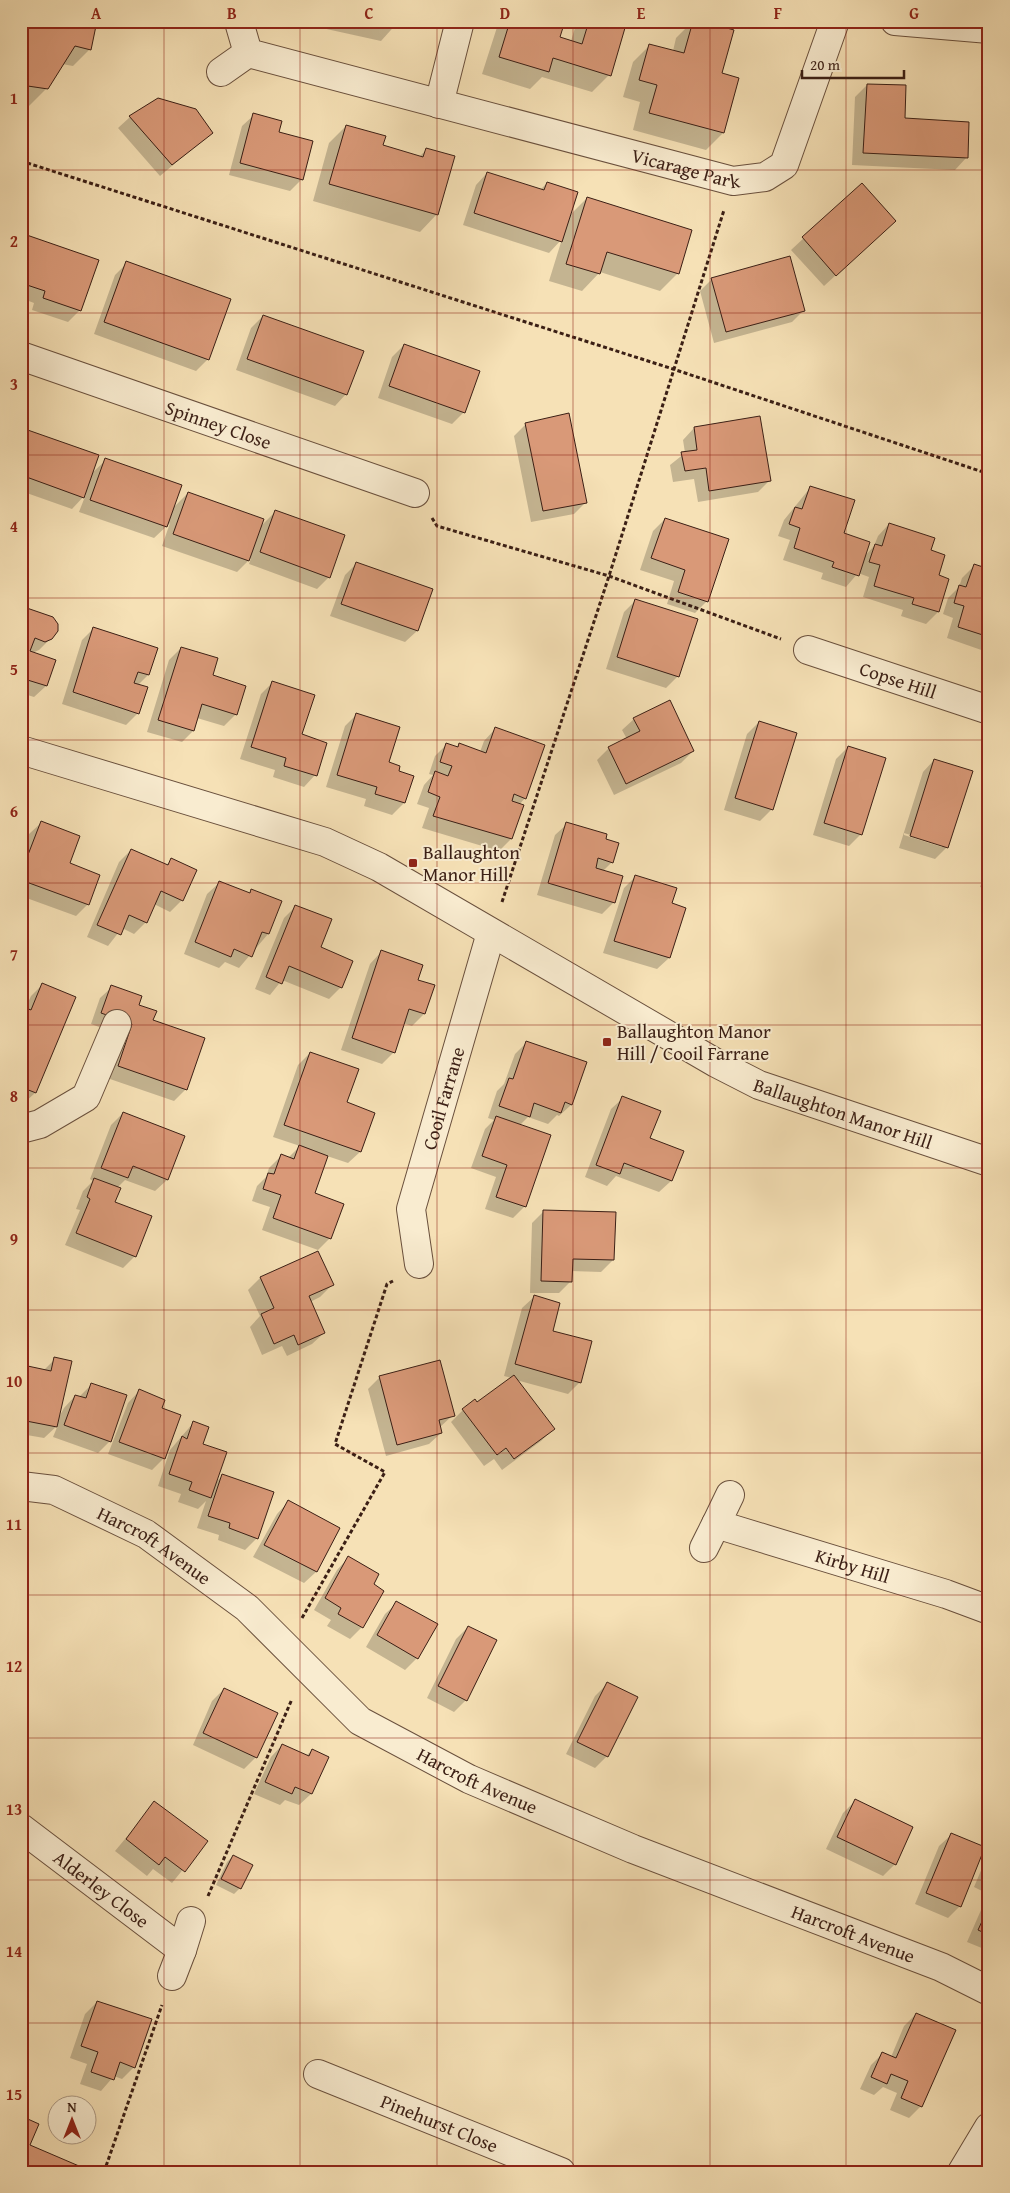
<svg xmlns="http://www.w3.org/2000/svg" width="1010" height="2193" font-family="'Gentium Book Plus',serif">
	<rect width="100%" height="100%" fill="#f6e1b6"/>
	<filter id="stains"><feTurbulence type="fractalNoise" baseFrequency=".004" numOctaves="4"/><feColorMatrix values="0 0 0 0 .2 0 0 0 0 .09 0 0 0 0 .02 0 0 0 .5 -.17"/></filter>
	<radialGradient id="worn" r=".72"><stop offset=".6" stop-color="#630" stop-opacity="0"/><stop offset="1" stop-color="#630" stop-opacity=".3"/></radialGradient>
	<path fill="#0003" fill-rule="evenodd" d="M21,21h75l-6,28 -17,17 -11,-2 -15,24 -18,18 -8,-1z
		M290,21h109l-18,20z
		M499,21h65l-5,16 12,4 6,-20h49l-17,54 -17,17 -50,-15 -12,12 -48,-15z
		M693,21h4l23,53 3,59 -17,17 -73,-20 7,-28 -17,-5 10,-35 17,-17 23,6 3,-13z
		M867,85l36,35 63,38 -11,12 -103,-5 3,-68z
		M254,115l24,17 24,47 -12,12 -61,-16 13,-49z
		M130,117l81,16 -51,43 -42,-48z
		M346,126l36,20 37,11 7,-7 11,64 -17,18 -107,-31 16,-58z
		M487,173l53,17 7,-7 21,34 19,-19 91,75 -18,18 -60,-19 -18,19 -33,-10 13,-42 -13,14 -86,-28 13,-40z
		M861,185l34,36 -71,65 -33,-36z
		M21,234l59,76 -12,12 -36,-12 2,-7 -13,-5z
		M127,263l81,96 -12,12 -102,-37 21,-59z
		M712,279l92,31 -12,12 -78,21 -14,-52z
		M263,316l83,78 -11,12 -99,-36 15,-42z
		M404,345l60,67 -12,12 -74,-26 14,-41z
		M526,424l60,78 -12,12 -43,8 -17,-86z
		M694,428l76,52 -12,12 -60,10 -4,-23 -21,3 -3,-17 15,-12 -2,-13z
		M23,430l68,44 15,-14 66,49 16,-16 73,33 14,-14 54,65 -12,12 -68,-25 2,-6 -14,14 -75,-26 8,-23 -16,15 -75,-26 7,-18 -14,15 -51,-18z
		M810,488l33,46 21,23 10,-11 4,-10 11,-12 40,27 8,25 11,4 -10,32 -12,12 -25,-8 2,-6 -40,-13 6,-20 -11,-4 -12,14 -25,-8 2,-6 -40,-13 7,-20 -12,-4 6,-16z
		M665,519l42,82 -12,12 -28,-9 7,-23 -34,-11 13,-39z
		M356,564l75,26 -14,41 -12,11 -75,-26 15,-41z
		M974,566l15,5v88l-4,-2 2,-5 -40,-14 6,-20 -10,-4 5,-16 11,-11 3,-9z
		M636,600l42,76 -12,12 -60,-19 18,-57z
		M21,608l30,30 -12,12 -7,3 14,33 -12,11 -13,-4z
		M94,628l54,47 -11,11 1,27 -12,12 -64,-21 20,-64z
		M181,648l30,28 25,38 -12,12 -27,-8 -4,13 -11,11 -35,-10 22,-72z
		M273,682l28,53 14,40 -11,12 -31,-10 2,-7 -35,-11 21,-65z
		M357,714l30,49 10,9 15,5 -8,26 -12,12 -28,-9 2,-7 -40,-12 19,-61z
		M634,719l59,32 -12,12 -67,32 -17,-35 12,-12 18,-9 -5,-9z
		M759,722l13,87 -12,12 -36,-11 23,-76z
		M495,729l30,69 -6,7 3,1 -11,33 -12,12 -77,-23 7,-20 -12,-4 7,-19 9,-10 -4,-1 6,-18 12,-12 9,4 3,-3 21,7 4,-11z
		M848,747l13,87 -12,12 -36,-11 23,-76z
		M934,760l13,87 -12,12 -36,-11 24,-76zM904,833l38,12v2l-38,-12z
		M41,823l27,41 20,40 -12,12 -55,-20v-40l8,-22z
		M567,824l37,16 8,22 -9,9 11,31 -12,12 -65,-19 18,-60z
		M131,850l35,15 6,-5 10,40 -12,12 -16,-8 -8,18 -12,12 -12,-6 -14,18 -21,-9 32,-75z
		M989,862v11l-3,-1 -1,2 4,1v14l-9,-2z
		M636,876l35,28 13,5 -15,49 -12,11 -54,-16 21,-65z
		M219,883l29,11 4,-3 16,43 -29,34 -14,-6 -6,6 -35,-14 23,-60z
		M296,906l45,81 -12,12 -47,-19 -12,15 -15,-6 29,-71z
		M381,952l36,29 7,33 -12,12 -9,-3 -9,29 -12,12 -41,-14 29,-86z
		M43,984l32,14 -40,95 -12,11 -2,-96 4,1 6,-13z
		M112,987l25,18 15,16 34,68 -12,12 -67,-23 14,-43 -30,-11 9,-26z
		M526,1043l59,20 -14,42 -12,11 -2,-1 -9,9 -20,-7 -8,8 5,81 -12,12 -28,-9 11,-32 -25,-9 14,-39 9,-9 -6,-2 9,-27 7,-7 11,-30z
		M310,1053l50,99 -12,11 -21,-7 -14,38 17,44 -12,12 -56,-20 8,-23 -18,-6 5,-15 9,-9 3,-9 12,-12 7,2 12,-12 -27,-9 25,-72z
		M623,1098l48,83 -12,11 -43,-16 -9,10 -22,-9 26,-68z
		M123,1113l60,24 -16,43 -12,11 -30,-11 -8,8 -3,15 21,53 -12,12 -58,-23 15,-35 -4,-1 7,-18 10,-10 -3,-2 21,-54z
		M544,1211l69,49 -12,12 -30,-1v10l-12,12h-29l2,-70z
		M317,1252l15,33 -12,12 -10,5 14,31 -12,11 -25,12 -5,-10 -20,9 -12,-28 10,-11 -12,-26 12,-12z
		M534,1297l46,85 -12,12 -52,-14 37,49 -12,12 -39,29 -8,-11 -10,7 -33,-44 12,-12 14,-6 35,-26 -8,-2 18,-68z
		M55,1359l2,62 7,-13 11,-12 4,1 13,-13 18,57 -12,12 -45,-16 5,-12 -14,13 -23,-4v-65l3,-3 19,5z
		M380,1377l73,38 -14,13 2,5 -12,11 -43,12 -18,-67z
		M139,1391l21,18 19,7 -16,43 -11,11 -44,-16 20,-51z
		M194,1422l21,61 7,-7 35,62 -12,12 -27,-10 1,-5 -22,-7 9,-27 -8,8 -20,-7 3,-8 -23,-8 12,-36z
		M288,1502l50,27 -22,43 -12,11 -51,-26 24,-43z
		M348,1558l24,27 -10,42 -12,12 -23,-13 4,-6 -17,-10 23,-40z
		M397,1603l20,55 -12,12 -39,-23 19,-33z
		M468,1627l-2,73 -12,12 -27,-14 29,-59z
		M607,1684v72l-12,12 -29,-14 29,-58z
		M224,1689l32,68 -12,12 -51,-24 19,-44z
		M282,1745l24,11 6,-6 15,7 -16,37 -12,11 -14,-5 -5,5 -26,-11 17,-37z
		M855,1801l40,63 -12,12 -57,-27 17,-36z
		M155,1803l51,38 -34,42 -19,-14 -6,7 -32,-25z
		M951,1835l9,71 -12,12 -33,-14 24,-58z
		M233,1856l18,10 -11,22 -6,6 -18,-9 11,-23z
		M989,1857v94l-22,-9 21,-48 -14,-7 11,-26z
		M97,2002l37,65 -12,12 -8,-3 -13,15 -21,-7 7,-20 -17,-6 15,-44z
		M916,2014l5,92 -12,12 -19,-8 7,-17 -14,-6 -9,8 -14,-6 11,-24 11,-11 9,3 13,-31z"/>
	<path fill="#d99978" stroke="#3b1f15" d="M25,21h72l-6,29 -16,-4 -27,43 -27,-4v-51z
		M510,21h55l-5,16 22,7 7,-23h38l-16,55 -58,-18 -4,14 -50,-15z
		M693,21h9l32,9 -12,43 17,5 -15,55 -75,-20 8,-28 -18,-5 10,-36 35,9z
		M867,84l39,1 -1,33 64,4 -1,36 -105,-5z
		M158,98l38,11 17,24 -41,32 -43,-49z
		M253,113l29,8 -3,11 34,9 -10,39 -63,-17z
		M346,125l40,11 -3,9 40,12 3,-9 29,8 -17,59 -109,-31z
		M487,172l57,18 3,-8 31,10 -16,50 -88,-29z
		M862,183l34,38 -60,55 -34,-39z
		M587,197l105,33 -13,44 -72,-22 -7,22 -34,-10z
		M21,233l78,27 -18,51 -38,-13 2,-7 -24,-8z
		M790,256l15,55 -79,21 -15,-54z
		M126,261l105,38 -22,61 -105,-38z
		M263,315l101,36 -17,44 -100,-36z
		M404,344l76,27 -15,42 -76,-27z
		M569,413l18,90 -44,8 -18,-88z
		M760,416l11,65 -62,10 -3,-23 -21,3 -4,-19 16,-2 -3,-23z
		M22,428l77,27 -15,43 -63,-23z
		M105,458l77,27 -15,42 -77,-27z
		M810,486l45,14 -11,33 26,9 -11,34 -27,-9 2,-5 -40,-14 6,-20 -11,-4 6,-17 7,2z
		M188,492l76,27 -15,42 -76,-27z
		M275,510l70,25 -15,43 -70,-26z
		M665,518l64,21 -21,63 -30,-10 7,-22 -34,-12z
		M889,523l46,15 -4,12 14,5 -6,20 10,4 -10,33 -27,-8 2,-6 -40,-12 6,-21 -11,-3 6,-18 7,2z
		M356,562l77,27 -15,42 -77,-27z
		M974,564l15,5v68l-31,-10 6,-21 -10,-3 5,-18 7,2z
		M635,599l63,20 -19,58 -62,-20z
		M21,606l32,11 5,7v7l-6,8 -7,3 -10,-4 -5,13 26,9 -9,26 -26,-8z
		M93,627l65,21 -9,27 -11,-3 -4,11 14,4 -9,27 -66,-22z
		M181,647l37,11 -5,17 33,11 -9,29 -35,-11 -8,27 -36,-11z
		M272,681l43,14 -13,39 25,9 -10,33 -33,-10 2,-8 -35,-11z
		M670,700l24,51 -68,33 -18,-37 32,-16 -7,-13z
		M356,713l44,14 -11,35 11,4 -1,5 15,5 -9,27 -30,-9 2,-7 -40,-12z
		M759,721l38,12 -24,77 -38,-12z
		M495,727l50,18 -19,54 -12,-5 -2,7 12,4 -12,34 -79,-23 7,-19 -12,-5 7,-21 13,5 4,-10 -12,-4 6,-19 12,4 1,-4 27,10z
		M848,746l38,12 -24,77 -38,-12z
		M934,759l39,12 -25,77 -38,-12z
		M41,821l39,15 -10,27 30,12 -11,30 -68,-25v-7z
		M566,822l41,12 -1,5 13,4 -6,20 -15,-5 -2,10 27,8 -8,27 -67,-20z
		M131,849l37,16 3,-7 26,12 -14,31 -22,-10 -14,32 -18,-8 -8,20 -24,-10z
		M635,875l42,13 -5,15 14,5 -16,50 -56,-17z
		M219,881l31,12 1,-4 31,12 -13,33 -7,-2 -10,25 -18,-8 -3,8 -36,-15z
		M295,905l37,14 -11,28 32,14 -11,27 -53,-22 -7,18 -16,-7z
		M381,950l42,15 -5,15 17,5 -10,29 -16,-5 -14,44 -43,-15z
		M42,983l34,14 -40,96 -15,-6v-81l10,4z
		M111,985l31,11 -3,9 18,6 -4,9 52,18 -18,52 -69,-24 14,-42 -31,-11z
		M526,1041l61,21 -15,43 -7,-3 -4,11 -27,-10 -4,14 -31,-11 10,-28 4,1z
		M310,1052l49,17 -12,33 28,11 -14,39 -77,-27z
		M622,1096l39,15 -11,27 34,13 -12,30 -48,-18 -4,11 -24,-9z
		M123,1112l62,24 -17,44 -35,-14 -5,12 -27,-10z
		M496,1116l55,19 -25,72 -30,-10 11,-32 -25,-9z
		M299,1145l29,11 -13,37 29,11 -13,35 -58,-21 8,-23 -18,-6 5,-16 6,1 7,-20 13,5z
		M94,1178l27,10 -6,14 37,14 -16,41 -60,-24 14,-34 -3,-2z
		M543,1210l73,2 -2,48 -41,-1 -1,23 -31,-1z
		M318,1251l16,34 -25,11 16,37 -27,12 -4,-10 -20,9 -13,-30 13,-6 -14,-31z
		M534,1295l26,8 -7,28 39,10 -11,42 -66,-19z
		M54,1357l18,4 -15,66 -36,-7 2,-55 28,6z
		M440,1360l15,56 -16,4 3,13 -45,12 -18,-69z
		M514,1375l41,54 -41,30 -8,-11 -9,7 -35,-46 13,-10 2,3z
		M91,1383l36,12 -16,47 -47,-17 11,-30 11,3z
		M139,1389l26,11 -3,8 19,7 -16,44 -46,-17z
		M193,1421l16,6 -6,17 24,8 -16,46 -22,-8 3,-8 -23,-8 13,-38 5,3z
		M222,1474l52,18 -16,47 -29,-11 1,-5 -22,-7z
		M288,1500l52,28 -23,44 -53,-27z
		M348,1556l31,18 -5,10 10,7 -21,37 -25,-14 3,-6 -16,-10z
		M396,1601l42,23 -20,35 -41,-24z
		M468,1626l29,14 -30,61 -29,-15z
		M607,1682l31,15 -30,60 -31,-15z
		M224,1688l54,25 -21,45 -54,-25z
		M282,1744l27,12 3,-7 17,8 -17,37 -17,-7 -3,7 -27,-12z
		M855,1799l58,28 -17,38 -59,-28z
		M154,1801l54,40 -23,31 -20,-15 -6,8 -33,-26z
		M951,1833l34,14 -24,60 -35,-14z
		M233,1855l20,10 -12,24 -20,-10z
		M989,1906v29l-11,-5z
		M97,2001l55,18 -17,49 -15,-6 -6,18 -23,-8 7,-20 -17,-6z
		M916,2013l40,17 -34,77 -21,-9 7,-17 -17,-7 -4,10 -16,-7 11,-25 14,6z
		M21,2116l18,8 -9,21 63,27h-72z"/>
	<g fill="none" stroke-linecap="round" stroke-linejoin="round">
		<g stroke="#6a503d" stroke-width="30">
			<g id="minor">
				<path d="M895,21l94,8"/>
				<path id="s1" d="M239,22l9,31 485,128 32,-4 19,-12 51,-144"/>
				<path d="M221,72l27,-19"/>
				<path d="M439,104l21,-83"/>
				<path id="s2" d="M21,356l394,137"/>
				<path id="s3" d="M808,650l181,60"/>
				<path id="s4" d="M21,750l304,92 54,25 337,196 43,22 230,77"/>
				<path d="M21,1129l19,-5 46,-27 31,-73"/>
				<path id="s5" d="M419,1264l-8,-55 80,-276"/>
				<path id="s6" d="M21,1486l33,4 92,44 101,74 113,113 109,58 164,70 308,118 48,24"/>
				<path id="s7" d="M730,1495l-14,29 230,70 43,16"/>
				<path d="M704,1548l12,-24"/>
				<path id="s8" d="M21,1828l161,122 9,-29"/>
				<path d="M172,1976l10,-26"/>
				<path id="s9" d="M318,2074l243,98"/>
				<path d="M962,2172l27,-45"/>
			</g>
		</g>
		<path stroke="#3b1f15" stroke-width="3" stroke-dasharray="4 2.5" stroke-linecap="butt" d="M21,161l652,208 316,105
			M432,518l5,8 172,50 172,63
			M502,902l107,-326 115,-366
			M302,1618l83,-146 -50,-28 52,-160 6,-3
			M208,1896l84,-197
			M104,2172l58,-167"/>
		<use href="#minor" stroke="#f9ecd0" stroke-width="28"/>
	</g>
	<path fill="none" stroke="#8f2418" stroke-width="1" stroke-opacity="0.55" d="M164,21v2151M300,21v2151M437,21v2151M573,21v2151M710,21v2151M846,21v2151M21,170h968M21,313h968M21,455h968M21,598h968M21,740h968M21,883h968M21,1025h968M21,1168h968M21,1310h968M21,1453h968M21,1595h968M21,1738h968M21,1880h968M21,2023h968"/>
	<g fill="#8f2418" stroke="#f9ecd0" stroke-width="2">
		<rect x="408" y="858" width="10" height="10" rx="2.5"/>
		<rect x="602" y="1037" width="10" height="10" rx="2.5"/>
	</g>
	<g text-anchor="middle" stroke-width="4" stroke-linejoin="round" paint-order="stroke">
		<g font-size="19" fill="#3b1f15" stroke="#f9ecd0">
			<text dy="7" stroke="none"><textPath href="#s1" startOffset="485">Vicarage Park</textPath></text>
			<text dy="7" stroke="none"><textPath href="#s2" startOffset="209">Spinney Close</textPath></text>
			<text dy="7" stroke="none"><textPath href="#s3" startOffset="95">Copse Hill</textPath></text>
			<text dy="7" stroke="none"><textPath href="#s5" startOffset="171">Cooil Farrane</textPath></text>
			<text dy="7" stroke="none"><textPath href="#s4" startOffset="904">Ballaughton Manor Hill</textPath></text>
			<text dy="7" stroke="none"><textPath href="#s6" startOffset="148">Harcroft Avenue</textPath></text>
			<text dy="7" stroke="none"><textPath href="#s7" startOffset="175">Kirby Hill</textPath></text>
			<text dy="7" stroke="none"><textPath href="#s6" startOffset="552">Harcroft Avenue</textPath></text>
			<text dy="7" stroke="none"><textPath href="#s8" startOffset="101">Alderley Close</textPath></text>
			<text dy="7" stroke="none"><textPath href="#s6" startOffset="958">Harcroft Avenue</textPath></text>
			<text dy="7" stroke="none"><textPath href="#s9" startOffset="131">Pinehurst Close</textPath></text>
		</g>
		<g font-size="19" fill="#3b1f15" stroke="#f9ecd0" text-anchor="start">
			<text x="423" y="859">Ballaughton<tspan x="423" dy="22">Manor Hill</tspan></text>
			<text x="617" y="1038">Ballaughton Manor<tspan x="617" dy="22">Hill / Cooil Farrane</tspan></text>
		</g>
	</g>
	<rect width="1010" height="2193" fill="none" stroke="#f6e1b6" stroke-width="55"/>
	<g transform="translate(72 2120)"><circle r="24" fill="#f9ecd0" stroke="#ad9a85"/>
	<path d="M0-4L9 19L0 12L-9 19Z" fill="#8f2418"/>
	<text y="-8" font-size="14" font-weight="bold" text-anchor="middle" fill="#3b1f15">N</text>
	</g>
	<path d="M802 70v8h102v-8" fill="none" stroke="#3b1f15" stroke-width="2.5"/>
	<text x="810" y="70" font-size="15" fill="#3b1f15" stroke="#f9ecd0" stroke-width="4" paint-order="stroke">20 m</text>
	<rect x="28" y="28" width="954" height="2138" fill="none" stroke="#8f2418" stroke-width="2"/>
	<g font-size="16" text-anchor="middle" font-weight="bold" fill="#8f2418">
		<text x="96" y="19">A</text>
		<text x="232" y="19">B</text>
		<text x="369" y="19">C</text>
		<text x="505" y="19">D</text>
		<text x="641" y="19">E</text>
		<text x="778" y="19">F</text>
		<text x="914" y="19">G</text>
		<text x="14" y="104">1</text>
		<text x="14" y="247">2</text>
		<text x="14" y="390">3</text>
		<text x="14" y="532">4</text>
		<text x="14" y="675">5</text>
		<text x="14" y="817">6</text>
		<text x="14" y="960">7</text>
		<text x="14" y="1102">8</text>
		<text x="14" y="1245">9</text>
		<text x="14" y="1387">10</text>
		<text x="14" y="1530">11</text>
		<text x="14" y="1672">12</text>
		<text x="14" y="1815">13</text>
		<text x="14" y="1957">14</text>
		<text x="14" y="2100">15</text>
	</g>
	<rect width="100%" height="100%" filter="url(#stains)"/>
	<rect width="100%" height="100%" fill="url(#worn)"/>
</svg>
